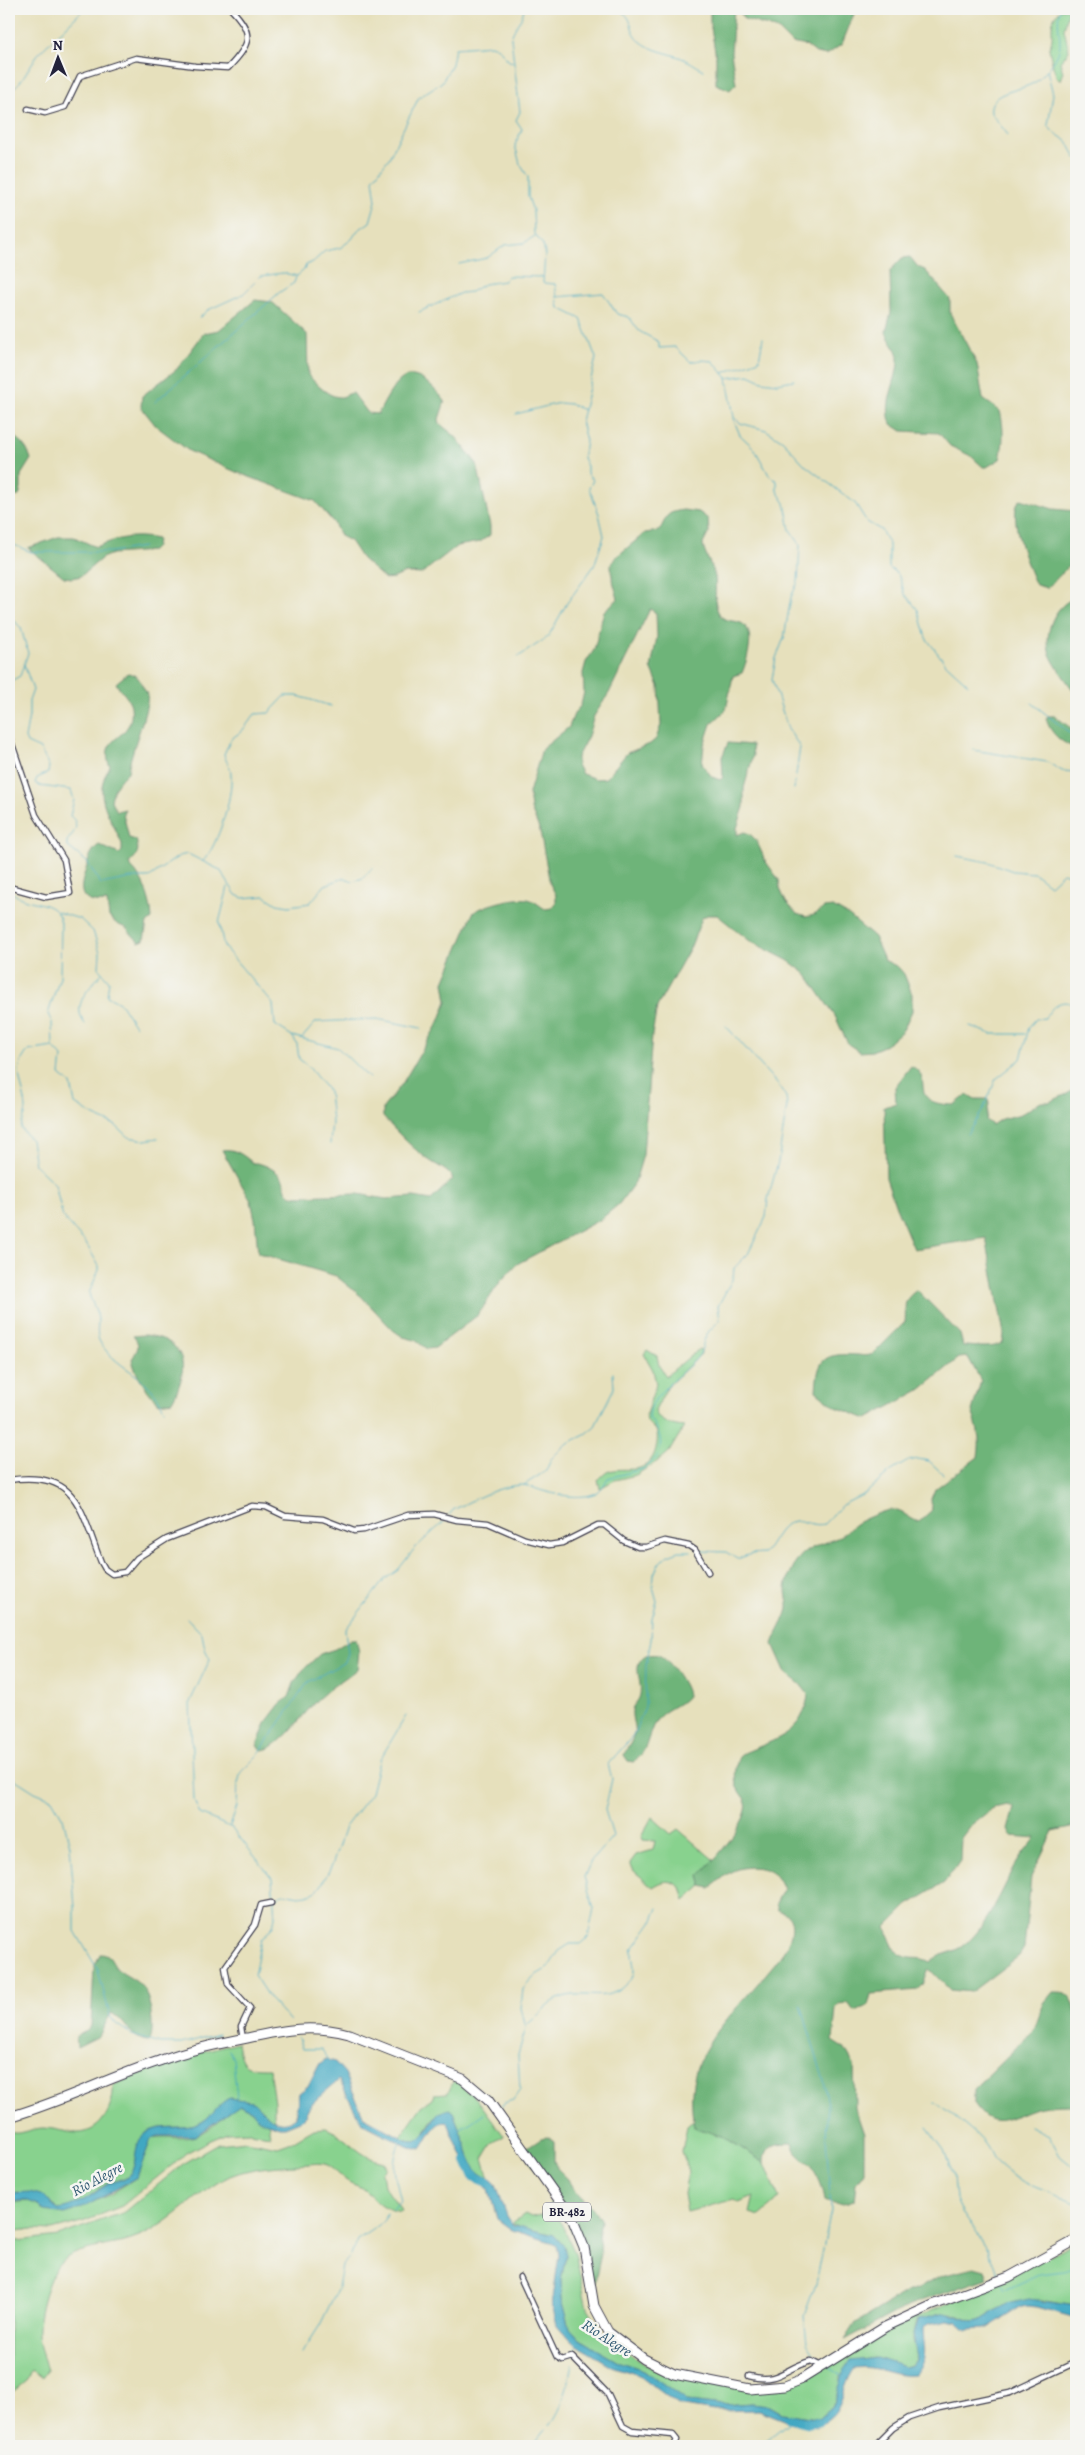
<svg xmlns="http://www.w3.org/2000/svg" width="1085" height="2455" font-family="Alegreya,serif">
	<rect width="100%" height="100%" fill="#f6f6f2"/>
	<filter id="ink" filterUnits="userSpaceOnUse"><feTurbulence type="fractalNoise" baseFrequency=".02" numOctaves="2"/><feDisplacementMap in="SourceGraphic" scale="10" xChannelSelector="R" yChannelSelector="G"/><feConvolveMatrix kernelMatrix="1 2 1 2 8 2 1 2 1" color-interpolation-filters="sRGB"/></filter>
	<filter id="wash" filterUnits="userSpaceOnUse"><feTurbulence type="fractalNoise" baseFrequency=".0096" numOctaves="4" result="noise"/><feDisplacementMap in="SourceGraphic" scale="20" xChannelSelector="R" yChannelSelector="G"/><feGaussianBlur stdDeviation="1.12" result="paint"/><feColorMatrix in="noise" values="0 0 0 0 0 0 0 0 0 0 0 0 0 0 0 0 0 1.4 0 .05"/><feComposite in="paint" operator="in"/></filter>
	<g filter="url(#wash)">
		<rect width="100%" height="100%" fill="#e6e0bc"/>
		<path fill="#88d28e" stroke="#557a64" d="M1061,9h8l-5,20 5,22 -9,11 3,10 -3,8 -2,-1c-4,-6 -8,-24 -9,-31 8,-14 -4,-25 12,-39z
			M699,1349l2,1v4l-34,33 -12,24c4,12 18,15 29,16l-15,25 -8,7 -25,16 -21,5 -15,8 -2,-8c3,-3 6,-6 9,-8 8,-4 19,-2 28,-3 18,-2 24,-22 22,-37l-10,-10 -1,-8 10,-30 -3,-14 -9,-16 3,-4 10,6 2,10 7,10z
			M652,1817l19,17 7,-5 37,32 -16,15 3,10 -17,15 -4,-14c-11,-8 -17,-7 -28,0l-19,-16 -4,-8 6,-8 17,-5 2,-9 -13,-1 -1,-3z
			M237,2042c4,25 8,26 32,26l5,35v16h-5l-8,-11 -34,-9c-9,8 -18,20 -29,25 -17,7 -41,-2 -55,12 -9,9 -5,25 -12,36 -6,9 -18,8 -26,13 -18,12 -24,21 -47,24l-8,-7 -31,-10 -10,1v-61c11,4 23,-4 34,-4 12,0 23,5 35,5 23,0 37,-27 35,-48l61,-26z
			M454,2080l23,19 27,37 -12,7 -9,15 6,21 -12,-6 -4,-8 -20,-53 -4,-3c-4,2 -10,4 -14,8 -12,11 -10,33 -35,20l22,-31 10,-7 2,-5 14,-1z
			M237,2105h6l25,17 2,13 -20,-3 -23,1 -16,7 -24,13 -65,53 -37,15 -33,9 -20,-1 -23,3v-27l2,-2 17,-2 37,13 46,-20 26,-17 14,-38c14,-5 26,1 40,-2 11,-1 38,-24 46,-32z
			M693,2121l1,6 30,10 41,26 14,35 -4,5 -15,13 -10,-3 4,-17 -15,6 -4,-3 -48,13 -3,-18 4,-22 -6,-21 5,-25z
			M326,2128c23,9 32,30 58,34l3,6 -5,5 2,13 18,25c-16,3 -30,-16 -42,-24 -4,-2 -9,-3 -13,-6 -17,-12 -14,-20 -38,-17 -25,2 -55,2 -79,12 -33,15 -55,46 -91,61 -22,10 -58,9 -76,23 -15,11 -26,56 -25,74 1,12 5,25 9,36l-5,7 -11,-8 -4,11 -18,15v-153l49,-6 67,-24 58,-48 35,-20 28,-3 32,6 14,-5 22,-13z
			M551,2202l24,51 12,55 17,28 31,22 28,15 43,9 77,5 90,-53 101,-41 102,-51v9l-4,6 -1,11 5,6v32l-37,-6 -32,4 -27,17 -6,1 -22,-9 -35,6c-2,6 -4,14 -4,20 1,12 8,16 -1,26l-7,2 -31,-9 -24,4 -9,15v7l-7,20 -16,14 -36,-5 -12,-7 -17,-3 -29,2 -37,-4 -43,-31 -24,-8 -40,-23 -10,-11 -8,-29 -1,-18 5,-26 -12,-20 -31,-7 -11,-5 13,-9 6,3 11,-2z"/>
		<path fill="#6eb479" stroke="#486b5a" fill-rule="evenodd" d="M710,9h24l-3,44 5,31 -6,6 -14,-6v-27l-6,-35z
			M738,9h118l-14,35 -15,11 -11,-2 -9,-7 -16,-3 -12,-12 -8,-4 -27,-8z
			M910,257l8,10 7,3 25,29v14l27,51 6,35 17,12c4,15 4,32 0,48l-13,8h-4l-12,-11 -21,-10 -11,-13 -37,-2 -11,-7c-9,-24 8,-43 7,-67 -1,-9 -9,-16 -12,-25l5,-20 -1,-41 12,-13z
			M255,300l17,2 35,32 1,41c8,8 20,23 34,22 3,-1 7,-4 11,-4l15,20 10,1c21,-40 32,-55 67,-13l-6,18 1,5 15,12 22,28 13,62v9l-10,7 -23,4 -36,28 -16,-1 -11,5 -9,1 -23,-20 -12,-18 -10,-5 -6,-13 -19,-22 -79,-29 -47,-21 -33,-25 -15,-19 1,-11 35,-27 27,-36 15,-3z
			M9,433c10,7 18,13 22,26l-10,16v14l-2,7 -10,2z
			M1021,499l32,10 23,2c0,44 5,45 -29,77l-11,-3c-8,-16 -31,-74 -15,-86z
			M683,510l16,2 9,7 1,13 -6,12c1,12 10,21 12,33 2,13 -3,26 5,38 5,7 13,5 21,8 16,7 6,38 1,50l-9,3 -7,34 -15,14 -7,21 -2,19 10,13 8,3 3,-3 -1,-20 6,-14 24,2 1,11 -9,32v19l-7,21v7l7,-3 6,2 6,6 10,22 13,18 1,9 6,13 11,12 9,3 8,-2 10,-7 9,-1 16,9 25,21 10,23 14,7 6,7 8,20v17l-9,19 -17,15 -14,6 -12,1 -12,-8 -13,-28 -29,-42 -17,-13 -39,-20 -33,-26h-10l-5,3 -11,28 -34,61 -5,28 -9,120 -8,27 -16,22 -18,15 -84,45 -17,18 -22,33 -43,33 -8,1 -12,-9 -12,-3 -10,-7 -32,-34 -25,-20 -78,-23 -3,-34 -4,-18 -29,-51c13,-2 21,5 31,13 8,-1 24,7 29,15 4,7 2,13 10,18l66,-2 28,5 28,-2 17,3 22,-21c-4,-9 -18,-14 -27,-21 -16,-12 -29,-26 -43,-41v-9l19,-24 37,-62 8,-21 -3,-19 29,-69c9,-8 47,-18 58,-13 5,2 9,6 14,9l7,-1 4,-5v-8l-6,-11 -10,-53 -9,-22 -2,-16 13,-44 27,-22 5,-13 7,-9 3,-13 -1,-19 3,-11 8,-12 10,-39 14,-12 -6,-22 -1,-12 4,-7 30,-25 14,-2c9,-15 5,-18 24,-21zM650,609l6,4 1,24 -6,31 8,18 2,39 -5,14 -6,5 -23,9 -21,25 -10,1 -14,-5 -5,-9v-8l11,-21 6,-20 15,-23z
			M58,537h16l22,10c23,-9 36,-13 61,-8l-1,8 -4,4 -40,3 -10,4 -21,18 -9,2 -8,-1 -36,-29z
			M1076,598v96c-7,-10 -22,-29 -26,-40 -7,-21 5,-51 26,-56z
			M128,673c11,2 10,5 15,14 0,1 4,6 4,7 4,11 -18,62 -19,78 -10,9 -15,16 -17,29l6,10 8,-2 -2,4 6,25 7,2c3,9 3,15 -6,22l1,5c13,12 20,34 21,52l-5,4 -3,17 -5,2 -13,-14 -9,-4 -8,-7 -2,-15c-28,3 -29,-11 -21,-33 3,-10 4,-18 13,-24l20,9 3,-3v-7c-10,-26 -32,-49 -12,-77 -13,-34 26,-25 21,-61 -2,-9 -11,-15 -15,-23z
			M1048,716h7l21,16v16c-15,-5 -25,-14 -30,-29z
			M911,1066c25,12 -6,38 43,39l13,-10 6,4h15l1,5 -3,16 6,5 9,-6 20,-5 20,-12h8l18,-8 6,-4 3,-7v743l-23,5 -22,46 -7,71 -5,8 -48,36 -21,-2 -21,-21 -6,16 -5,5 -47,4 -3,12 -14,5 -6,-8 -9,1 -3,4 -3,33 11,7 10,17 1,43 9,26v38l-8,11 -2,17c-12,4 -18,5 -29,0 -2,-13 -7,-25 -15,-35 -7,-8 -15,-10 -18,-22 -16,0 -27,1 -27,20l-41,-26 -30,-10c-3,-20 -4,-40 3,-60 14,-39 63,-81 87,-116 5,-8 11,-24 6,-33 -2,-5 -8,-6 -12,-8l-2,-7 7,-13c-2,-5 -4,-11 -8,-15 -10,-10 -34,-10 -46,-2 -6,4 -12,10 -19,15l-8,-2 -3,-10c12,-12 53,-57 47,-74 -1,-4 -6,-8 -8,-13 -5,-8 -2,-22 0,-31l6,-5c32,-14 60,-19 64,-59l-8,-10 -14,-11 -13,-29c4,-12 12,-23 15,-35 1,-7 -2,-12 -2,-19 0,-9 7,-24 13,-32 8,-11 28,-15 40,-21 6,-3 10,-8 15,-12 5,-4 32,-16 38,-15 12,1 17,9 27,12l13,-12 -1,-11 4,-10 43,-32c3,-19 0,-28 -6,-46l9,-30 -13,-24 -9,1 -39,32 -53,29 -31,-12 -20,-16c2,-33 7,-38 42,-36 6,1 10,1 15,-1l32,-32c2,-16 -5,-20 12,-32l43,44 3,12c12,0 31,4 40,-4l1,-8 -18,-96 -72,11 -18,-42 -10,-29 -2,-71 12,-4 -1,-16zM1008,1805l6,3 -6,22 3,6 25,2c-7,9 -15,17 -21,28 -14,26 -26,57 -48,77 -11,11 -27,9 -37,19 -11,-6 -14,-2 -24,-5 -13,-4 -16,-18 -20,-30l22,-22 36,-22 16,-22 1,-23 10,-13 22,-17z
			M143,1335c43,3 48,33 29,66l-13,2c-11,-10 -24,-28 -27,-44 6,-10 9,-14 1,-23z
			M351,1639h5l3,13 -2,17c-12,10 -27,18 -38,29 -14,13 -38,51 -57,52l-5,-4 10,-25 13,-17 9,-7 5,-14 9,-13 17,-16 15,-5z
			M646,1655c4,0 8,-1 12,0 10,3 29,31 29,41 -7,10 -24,13 -31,25 -9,13 -8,33 -23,41l-5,-1 -4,-6c2,-6 7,-11 9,-17 4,-9 -2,-18 -1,-27 0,-6 5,-8 7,-13 6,-15 -10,-33 7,-43z
			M100,1954c11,0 11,8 17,15 8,7 19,10 26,19 7,8 13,45 6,53 -18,0 -24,-22 -38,-28l-12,23 -22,11 -1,-11 11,-5 4,-5 3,-58z
			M1053,1992c9,0 14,0 19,8 10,17 4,82 4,105 -13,0 -27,0 -39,3 -24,6 -44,27 -63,-4v-15l60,-59 10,-27z
			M548,2137l6,5v19l3,7 11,11 6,12 19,17 8,13 -3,15 3,18 -7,32 -16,-42 -15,-32 -40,-62 18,-12z
			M974,2267l11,3 3,8 -78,27 -65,35 11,-17 50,-31 13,-4 22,-13z"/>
		<path fill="#41a7c2" stroke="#32647e" d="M326,2059l9,3 10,11 19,44 42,23 8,1 7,-3 17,-25 11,-4 4,3 20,53c7,13 16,10 23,19l11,32 6,9 41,10 10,11 2,9 -5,26 1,18 8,29 10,11 40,23 24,8 43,31 37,4 29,-2 15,2 14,8 36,5 16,-14 11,-36 5,-7 27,-3 28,9 7,-2 5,-6 -4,-25 5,-15 28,-7 28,10 6,-1 27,-17 22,-5 47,7v12l-40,-11 -9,-1 -6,1 -35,22 -19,1 -9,-8 -10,-2 -20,4 -5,5c1,21 6,28 -9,46 -21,3 -38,-11 -59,-7 -18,26 -5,40 -39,59l-14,-6 -10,2 -33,-13 -45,1 -36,-6 -37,-29 -29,-10 -41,-25 -14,-16 -5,-20 7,-51 -2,-8 -6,-4 -39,-12 -15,-11 -8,-29 -24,-27 -17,-40c-13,-5 -20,17 -27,26l-12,-2 -47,-24 -23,-43 -28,24 -6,12 -5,5 -15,6h-6l-20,-7 -8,-10 -11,-5 -45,31h-37l-7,3 -14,38 -56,32 -16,5 -20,-3 -6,-6 -11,-4h-10l-9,4v-12l21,-1 11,3 17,14c21,-3 30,-12 47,-23 8,-6 20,-4 26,-14 7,-11 2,-27 12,-36 14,-14 38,-5 55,-12 13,-5 19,-21 32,-26l23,3c12,11 25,31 42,16l4,-24 9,-7 11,-22z"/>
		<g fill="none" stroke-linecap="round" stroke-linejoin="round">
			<path stroke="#41a7c2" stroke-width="1" d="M615,9c22,6 12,22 25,32 12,10 26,11 39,16 9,3 16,8 24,13
				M1047,70l6,24 -5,31 5,7 14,9 9,17
				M9,93l11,-11 18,-28 46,-45
				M1008,135l-17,-22c-4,-24 34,-21 47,-33 9,-9 22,-23 22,-36 0,-13 -4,-23 0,-35
				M459,264l28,-6 18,-13 19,-2 11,-7
				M557,297l46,-4 14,21 12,3 10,14 20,11v6l16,-1 16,15 9,-2 13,1 14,17 8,45 5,12 14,13 15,27 8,6v10l8,12 5,27 10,14 -2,38 -7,15 -7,41 -8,20 -4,21 16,50 12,18 -6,42
				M419,312l42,-19 10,-1 13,-8 20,-3 4,-5 35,1
				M199,318l9,-8 35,-16 18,-18 22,-3 14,3 7,-6 2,-5 7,-3 12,-11 15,-3 12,-9 5,-8 13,-9 6,-21 -3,-22 16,-21 30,-61 23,-15 10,-18 3,-16 36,-3 7,3 11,13 4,1
				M723,373l36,-13 4,-22
				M727,378l22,-3 13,6 15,2 17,-3
				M155,402l125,-110 14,-9 2,-6
				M516,414l43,-11 11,1 14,6
				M736,419l4,4 26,7 17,11 23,25 49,37 12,19 14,8 8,15v23l9,6 7,20 13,16 8,28 20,26 22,20
				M9,543l22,9h80l32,-5
				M9,615l12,13 7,25 -8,23 -11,6
				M518,657l30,-20 19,-34 27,-37 10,-30 -5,-22 -10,-26 4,-8 -6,-7v-7l-4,-8 3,-17 -5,-20 15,-63 -15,-39 -22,-11 -4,-24 -12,-1 2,-29 -2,-9 -9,-12 -1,-22 -5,-14v-20l-8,-13 -5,-19 7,-16 -6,-9 4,-8 -9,-74c3,-11 11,-18 13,-29
				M24,664l9,26 -4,11v15l-4,22 2,5 13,6 9,17 -1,7 -11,5 -2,5 5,3 31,4 3,10 -4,16c11,8 4,17 -3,25v5l20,16 14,22 31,-6h16l31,-22 9,-2 32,16 16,25 7,3 22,-2 12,8 12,2 21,-3 15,-18 19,-7 9,3 10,-3 9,-10
				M1032,703l44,35
				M973,750l74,12 15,9 14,1
				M957,856l31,6 25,9 21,2 16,12 13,-12 13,4
				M203,861c15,-14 33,-72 27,-92 -1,-5 -5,-9 -6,-15l7,-15 11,-8 13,-17 14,-1 16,-17h13l33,10
				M228,887l-9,36 5,24 49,57 2,21 17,11 46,12 31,30
				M10,890c14,18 46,6 51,33l-1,54 -12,37 4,8 1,25 9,10 -2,18 11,9 4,20 19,12 21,9 13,12 17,3 13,-2
				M57,912l23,7 13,12 7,21 -1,17 10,12 -2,15 14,8 14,22
				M85,1024c-15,-19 5,-36 16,-50
				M970,1026l21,8h34
				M292,1036l5,8 2,15 8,6 22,27 3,30 -2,22
				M303,1037l13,-15 61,-3 44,9
				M53,1047l-25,4c-18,21 -3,36 -2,58 0,7 -5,13 -5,20l10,11 4,25 20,19 8,34 22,24 14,24v4l-10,23c1,7 6,14 8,21 3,9 -3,20 4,30 19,28 47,29 63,65
				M967,1134l16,-24 13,-31 25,-20 8,-32 7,-8 9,-1c6,-10 15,-20 27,-14l4,-2
				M524,1485l22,-14 5,-12 15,-15 19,-9 10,-9 19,-38 -1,-15
				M449,1515l4,-5c20,-10 45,-24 68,-25 7,0 15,4 22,6 15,4 43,10 56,0 4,-3 6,-9 9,-13l35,-9 15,-13c6,-16 1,-26 -9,-38 0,-24 34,-43 48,-60 6,-7 5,-16 10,-24 3,-6 9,-9 13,-14l-2,-14 15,-28 1,-10 14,-14 18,-37 2,-18 10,-37 9,-56 -1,-9 -7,-11 -53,-60
				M699,1551l27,1 11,7 14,-5 13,-1c10,-11 17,-35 37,-32 9,2 13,5 23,3l18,-19 24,-12 24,-21 18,-11 10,-2 11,2 14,13
				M187,1618l15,16 3,15 5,10 -20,43 4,98 6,14 32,14 40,50 3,39 -2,9 -12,14 -7,35 15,23 21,23
				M9,1772l4,6 22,14 17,7 11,19 7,28 5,61v24l23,39 12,46 5,7 17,12 28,9h21l37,-10
				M230,1826l7,-20 1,-23 3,-11 16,-16 51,-74 37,-20 3,-9 -3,-23 40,-51 13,-9 17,-22 31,-28
				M276,1899l7,-6 16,3 8,-1 8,-3 6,-6 12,-23 12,-36 26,-34 8,-32 27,-45
				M801,2005l23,76 4,24 -2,32 5,73 -15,73 -12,33 3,27 11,17
				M526,2025c13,-8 21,-23 37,-28 23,-7 43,7 62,-12 4,-4 8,-7 9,-13 1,-7 -3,-15 -2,-22l20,-28 6,-14
				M298,2037l4,12h19l9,12
				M229,2050l4,9 4,39
				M934,2102c10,5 45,33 51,42 5,6 6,14 12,20 22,21 52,27 79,39
				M500,2109l4,-6 9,-3 7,-10 -2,-35 8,-27 -5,-20 2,-19 13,-14 12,-7 11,-17 11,-7h11l7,-6 6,-30 -10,-31 7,-16 22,-25 -8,-26 7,-31 -4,-15 25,-28 12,-29 1,-42 5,-25 1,-22 5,-17 -4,-14 1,-13 6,-12 8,-7 11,-4h12
				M1030,2126l19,9 11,21 16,13
				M927,2127l17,23 10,26 2,24 7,14 25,35 10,27
				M457,2129l13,-6 14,-10
				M392,2209l9,-8c-6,-25 -11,-36 -1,-59
				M1002,2285l3,5 35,-16 24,-3 8,-3
				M302,2353l18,-28 18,-37 4,-23 8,-8 7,-17 22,-15 5,-5 2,-6
				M574,2355l3,-12
				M829,2368l13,8
				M550,2425c15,-19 16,-37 22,-60
				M532,2446l13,-16
				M759,2446l30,-24"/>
			<path stroke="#41a7c2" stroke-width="9" d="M466,2160l7,16 14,6
				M789,2418l19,5 10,-1"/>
		</g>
	</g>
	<g filter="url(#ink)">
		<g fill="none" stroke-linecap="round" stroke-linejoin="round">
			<g stroke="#3f3e4e" stroke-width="7">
				<path id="street" d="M28,109l17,4 20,-6 15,-31 56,-18 59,8 33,2c23,-24 27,-34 3,-59
					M9,735l27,80 28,45 6,33 -24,4 -37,-10
					M9,1480c69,-10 71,29 92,82l4,7 7,5 13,-2 12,-14 30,-19 85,-33 14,1 19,9 38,3 31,12 10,-1 44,-15 26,-1 23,6 31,3 37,16 24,6 13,-2 36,-18h6l20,16 14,6h8l19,-6 24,5 6,4 13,22
					M243,2039l-2,-12 9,-19 -22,-24 -3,-17 30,-42 6,-20 10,-2
					M520,2277l37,80 5,3 10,-3 36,37 15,32 9,5 41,4 4,5 -3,6
					M749,2376c30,8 35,-8 62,-15l10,5
					M875,2446l18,-18 16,-10 30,-10 71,-15 66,-31"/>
			</g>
			<g stroke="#3f3e4e" stroke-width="11">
				<path id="highway" d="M9,2117c52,-15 99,-39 150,-56 29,-11 58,-17 88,-23 37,-8 64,-14 102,-4l114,45 25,21 84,118 12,29 10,59 14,26 36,27 30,15 76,15 35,-3 15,-6 85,-53 48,-22 76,-28 67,-37"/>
			</g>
			<use href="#street" stroke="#fff" stroke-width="4.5"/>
			<use href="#highway" stroke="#fff" stroke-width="9"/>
		</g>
	</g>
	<g text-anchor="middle" stroke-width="5" stroke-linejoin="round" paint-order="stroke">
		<rect fill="#f6f6f2" stroke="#626272" stroke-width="1" x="543" y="2202.5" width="48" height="19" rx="4"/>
		<g font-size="12" font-weight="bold" fill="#22223b">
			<text x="567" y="2216">BR-482</text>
		</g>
		<g font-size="15" font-style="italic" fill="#2e5771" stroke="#f6f6f2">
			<text transform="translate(97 2179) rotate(-28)" y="5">Rio Alegre</text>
			<text transform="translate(607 2338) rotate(33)" y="5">Rio Alegre</text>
		</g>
	</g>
	<rect width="1085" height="2455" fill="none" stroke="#f6f6f2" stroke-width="30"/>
	<g transform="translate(58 58) rotate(359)" stroke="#f6f6f2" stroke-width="4" paint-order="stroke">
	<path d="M0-4L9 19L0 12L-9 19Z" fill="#22223b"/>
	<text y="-8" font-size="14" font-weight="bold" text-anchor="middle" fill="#22223b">N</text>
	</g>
</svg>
